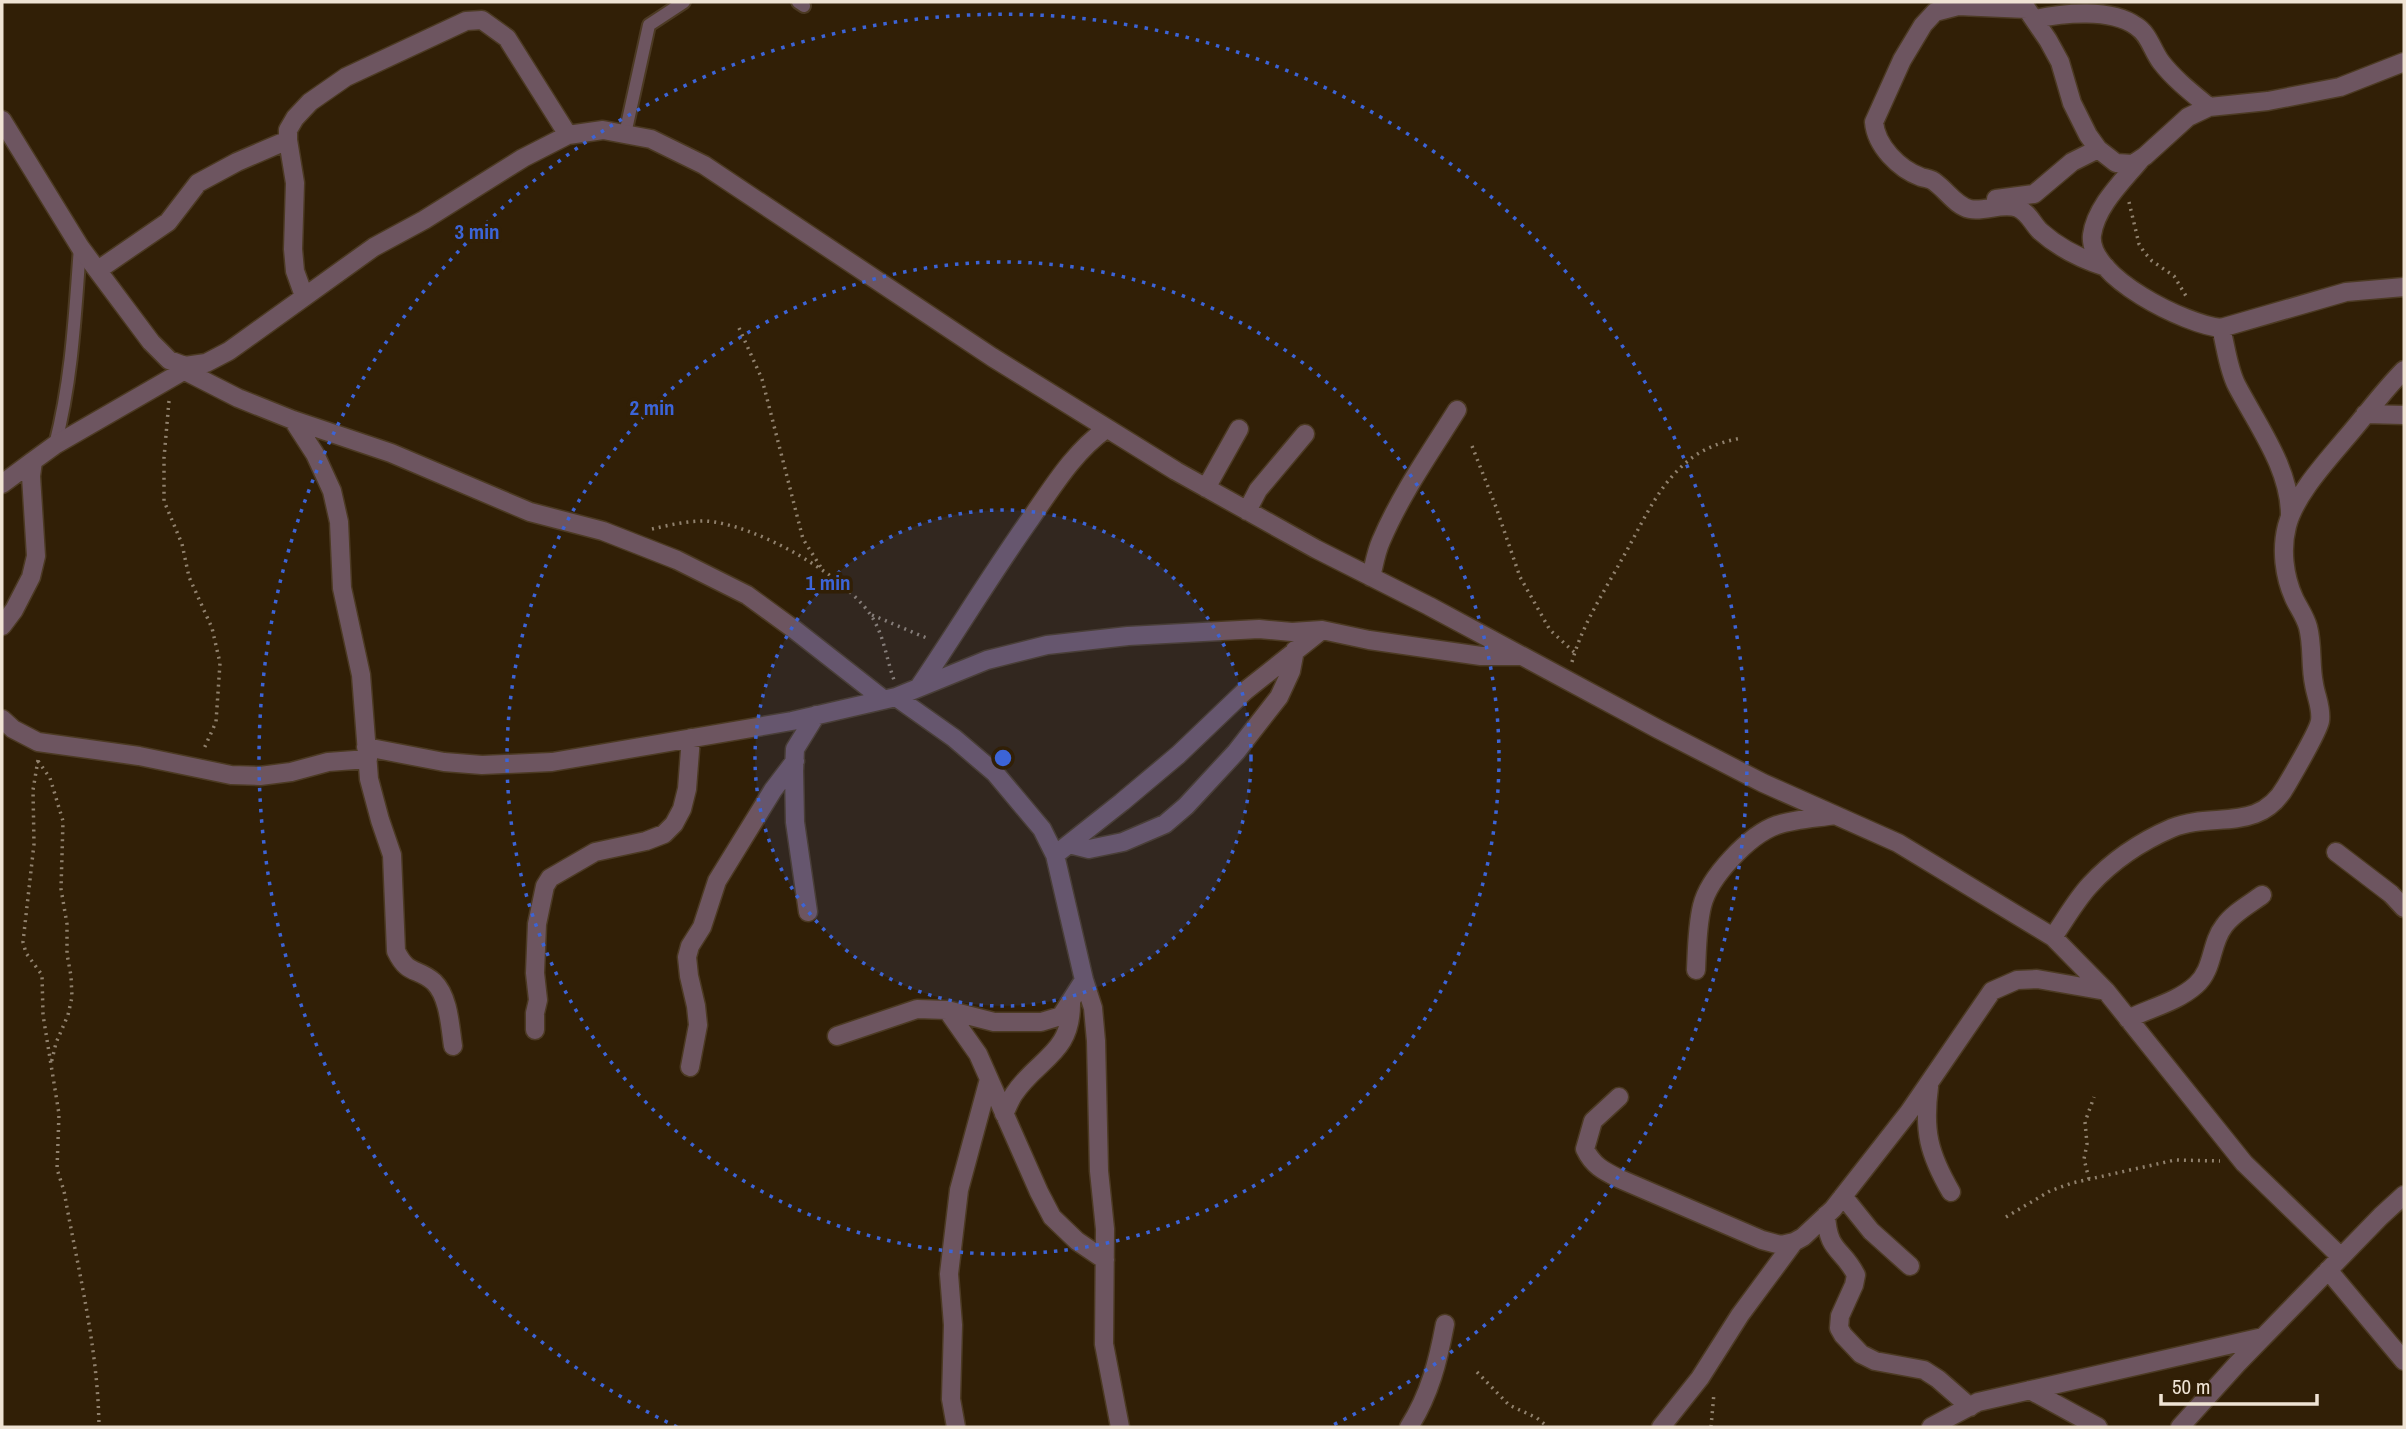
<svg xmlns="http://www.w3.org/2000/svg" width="2406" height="1429" font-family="'Archivo Narrow',sans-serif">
	<rect width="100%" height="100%" fill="#311f06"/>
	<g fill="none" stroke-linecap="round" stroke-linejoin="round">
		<g stroke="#4c3a23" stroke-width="16">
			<path id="lane" d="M798,2l6,4
				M625,134l24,-109 35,-23
				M55,445c17,-65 20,-131 25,-198"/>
		</g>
		<g stroke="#4c3a23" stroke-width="21">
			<path id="street" d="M2022,2l26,38 12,22 12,41 16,32 10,14 18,14 17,1 12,-8 43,-39 21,-10 59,-6 72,-14 64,-25
				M2027,9l-69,-3 -23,6 -12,13 -21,35 -28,62c2,24 25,47 47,55 6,2 10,1 15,6 11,8 20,23 34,26 15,3 33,-7 48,-1 11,5 14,15 22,23 20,18 41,28 66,36
				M2035,19c28,-6 76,-11 101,7 13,8 16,24 25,36 13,17 31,31 48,45
				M2,120l78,127 71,95 18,18 16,6 21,-3 23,-12 145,-104 50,-27 99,-62 45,-23 35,-5 48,9 53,26 288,192 184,114 140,78 113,57 229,123 105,54 135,60 155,94 53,54 138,172 97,94
				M2141,159c-18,22 -45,47 -49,76 -5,42 95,90 129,93l125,-36 58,-5
				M1996,199l38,-5 38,-32 26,-13
				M98,270l70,-48 30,-39 39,-21 51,-22
				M304,296l-9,-25 -2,-22 2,-66 -7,-43v-10l7,-12 15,-16 36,-25 120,-56 16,-1 25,18 61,97
				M2221,328c5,19 7,41 16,58 21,40 54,84 53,131
				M185,371l53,27 55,22 98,33 139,59 73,19 74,29 70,35 48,35 88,69
				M2365,414l39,1
				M293,420l22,34 17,37 7,31 3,66 19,87 8,104 11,41 12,35 4,96c12,25 21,16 38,31 15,15 16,44 19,64
				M2,484l31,-23
				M1206,488l33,-59
				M1247,511l11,-21 47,-56
				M1371,577c3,-12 5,-25 10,-36 20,-47 49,-88 76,-131
				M2,626l12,-16 17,-33 5,-21 -5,-80 2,-15 22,-16 137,-79
				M919,687c38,-56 73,-114 112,-169 23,-33 43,-66 75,-89
				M896,697l58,41 41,35 47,56 13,26 29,125 9,28 3,33 3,130 6,58 -1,115 16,83
				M2,719l11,10 25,13 101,14 92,19 29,1 31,-4 37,-10 40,-3
				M366,747l78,15 38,3 70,-3 240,-41 104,-24 91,-37 60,-15 81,-9 131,-7 33,3 30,-2 47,10 112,16h38
				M1069,844l20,5 34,-7 42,-18 21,-18 50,-54 43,-55 12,-26 4,-21
				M2336,852l55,42 13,14
				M1055,855l67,-53 56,-47 67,-64 77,-61
				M808,912l-13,-90 -1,-51 1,-22 21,-34
				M2053,937c12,-17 23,-37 37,-52 22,-24 52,-44 82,-57 41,-17 87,6 114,-42 7,-12 32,-54 34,-65 2,-13 -4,-24 -6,-37 -4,-19 -1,-38 -6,-57 -3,-11 -10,-20 -14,-29 -10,-22 -13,-49 -7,-72 8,-31 39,-64 59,-88 20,-23 37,-47 58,-68
				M1696,970c1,-21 1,-43 6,-64 7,-29 47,-71 75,-81 18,-6 39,-7 58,-10
				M947,1010l31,44 61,138 13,25 25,24 28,19
				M2128,1019c22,-11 49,-17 68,-34 18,-16 14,-41 28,-59 9,-13 26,-22 38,-31
				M535,1030v-17l3,-13 -3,-27 2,-49 8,-38 5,-8 45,-26 51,-11 18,-7 10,-10 8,-15 5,-20 4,-51
				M837,1036l80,-27 30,1 47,12h47l20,-6 23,-36
				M690,1067l8,-42 -2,-19 -7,-30 -2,-19 3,-11 12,-19 15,-46 56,-91 22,-29
				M1929,1087c-6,44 0,67 22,105
				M1619,1097l-26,24 -8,28c8,17 19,22 35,30l142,61 19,5 13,-3 9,-5 30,-28 76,-97 83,-121 25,-11 20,-1 69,12
				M1004,1114c3,-6 6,-14 10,-20 24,-36 58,-40 57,-92
				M1843,1196l28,35 39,35
				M1826,1215c2,38 16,32 30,60l-2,10 -14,31 -1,12 4,7 18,19 14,7 49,9 14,9 32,28
				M2328,1270l76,91
				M2030,1390l68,37
				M956,1427l-5,-28 2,-74 -4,-51 10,-84 30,-111
				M1409,1427c21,-33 29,-66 36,-103
				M1661,1427l39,-49 40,-63 54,-73
				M1931,1427l47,-25 285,-65
				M2180,1427l57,-63 144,-148 23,-21"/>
		</g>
		<path stroke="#90816d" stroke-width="3.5" stroke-dasharray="2 5" stroke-linecap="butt" d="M2129,202l10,42 5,8 8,9 22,15 12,20
			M739,328l23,51 41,160 19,30
			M169,401l-5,57v43l18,43 7,33 23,51 8,35 -4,59 -13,29
			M1472,446l24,61 24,70 30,53 25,23
			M652,529c17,-4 35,-8 53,-8 50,3 136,52 165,93 14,20 16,44 24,66
			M872,615l57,24
			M1572,662c10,-37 32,-70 50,-103 18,-31 32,-66 58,-91 17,-17 38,-26 62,-30
			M38,760l-5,30 1,54 -11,98 3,11 16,22 1,40 16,99 -2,55 7,22c14,79 34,156 35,236
			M38,761l12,17 13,43 -2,68 6,35v30l4,22 1,21 -4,18 -12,28 -5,21
			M2089,1179l-5,-20 3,-15 -2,-22 9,-25
			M2006,1217l44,-26 22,-8 103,-23 45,1
			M1477,1372l32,33 28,13 11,9
			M1711,1427l3,-34"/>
		<use href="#lane" stroke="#6d5560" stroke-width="12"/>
		<use href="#street" stroke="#6d5560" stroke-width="18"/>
	</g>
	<circle cx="1003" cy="758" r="248" fill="#3c64d7" fill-opacity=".12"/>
	<g fill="none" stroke="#3c64d7" stroke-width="3.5" stroke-dasharray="3.5 7">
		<circle cx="1003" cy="758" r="248"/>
		<circle cx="1003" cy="758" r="496"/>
		<path d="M677 1427A744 744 0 1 1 1329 1427"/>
	</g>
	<circle cx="1003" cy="758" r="10" fill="#3c64d7" stroke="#311f06" stroke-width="3.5"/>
	<g font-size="21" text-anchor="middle" font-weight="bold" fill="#3c64d7" stroke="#311f06" stroke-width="7" stroke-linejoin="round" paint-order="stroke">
		<text x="477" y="239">3 min</text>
		<text x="652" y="415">2 min</text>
		<text x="828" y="590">1 min</text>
	</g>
	<rect width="2406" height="1429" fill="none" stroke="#efe3d4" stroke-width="7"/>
	<path d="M2161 1394v10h156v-10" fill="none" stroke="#efe3d4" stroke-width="3.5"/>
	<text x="2172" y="1394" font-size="21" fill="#efe3d4" stroke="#311f06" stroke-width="5" paint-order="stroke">50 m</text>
</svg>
